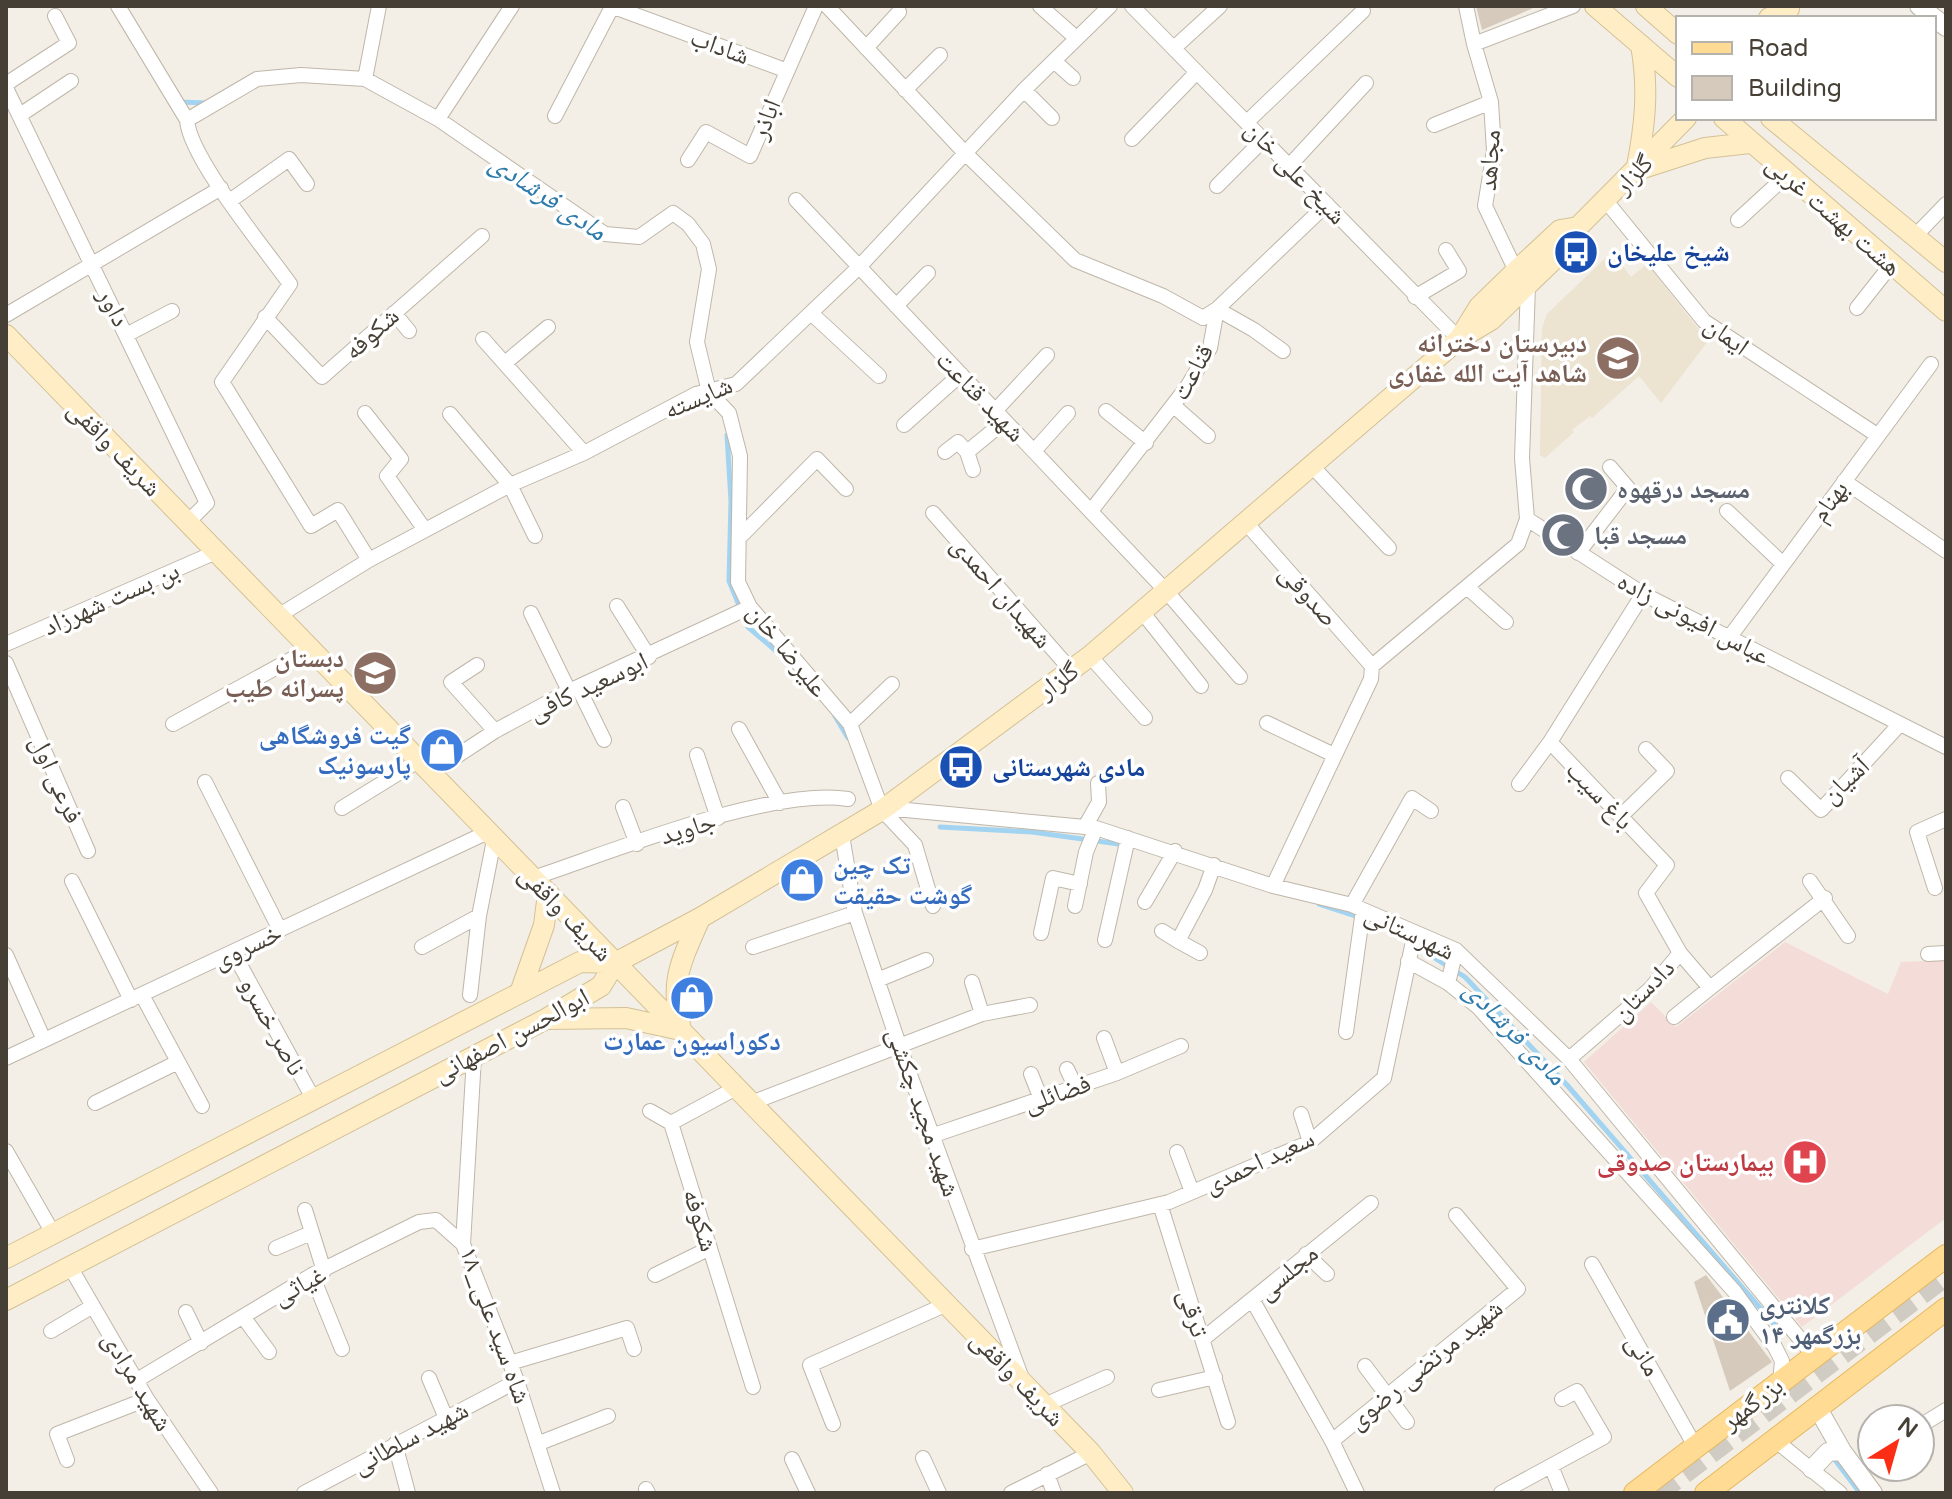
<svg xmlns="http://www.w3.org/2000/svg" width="1952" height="1499" font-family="'Varela Round','Noto Naskh Arabic',sans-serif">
	<rect width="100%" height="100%" fill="#f3efe6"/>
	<path fill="#ece3d0" d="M1612,252l19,25 16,-13 61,77 -47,62 -22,-27 -47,42 -2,-2 -18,14 2,2 -29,26 -5,-3 2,-127 5,-14z"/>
	<path fill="#f4dcd9" d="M1785,942l103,52 13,-32 45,-2v258l-144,109 -218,-265 67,-60 25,25z"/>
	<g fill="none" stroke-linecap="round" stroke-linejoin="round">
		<path stroke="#a2d4f1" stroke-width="5" d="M180,102l26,1
			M727,435l4,66 -2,80 19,46 42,36
			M835,716l13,22
			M940,827l92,5 94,13
			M1319,904l40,13
			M1380,924l85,53 102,108 207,239
			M1835,1460l25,33"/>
	</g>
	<path fill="#d5cabc" d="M1476,6h62l-56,24z
		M1706,1275l66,87 -42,29 -36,-109z"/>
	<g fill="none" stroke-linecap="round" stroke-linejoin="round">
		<path stroke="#d0ccc3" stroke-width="22" stroke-dasharray="22 11" stroke-linecap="butt" d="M1657,1493l289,-218"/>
		<g stroke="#bfb6a9" stroke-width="16">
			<path id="minor" d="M118,6l69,114c2,37 78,129 103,164l-68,98 89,144 27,-16 31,50
				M611,6l174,64
				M827,6l138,147 110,107 88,36 40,22 14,-9 37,21 29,21
				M1040,6l35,31
				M1132,6l327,333
				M1466,6l8,38
				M866,48l33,-36
				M1174,48l46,-42
				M1054,61l19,17
				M365,79l14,-73
				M6,84l63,-41 -14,-27
				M6,88l201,415 -20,20
				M905,90l35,-35
				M1024,90l28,28
				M20,115l51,-34
				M555,116l57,-109
				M438,119l74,-113
				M187,120l70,-41 44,-4 64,4 73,40 167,115 34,3 34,-24 15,11 15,20 6,25 -12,73 12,50 20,21 11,43 -2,126 12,25 100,117 32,86 33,35 18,61
				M1248,121l115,-110
				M1434,125l57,-23
				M1132,139l65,-67
				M688,160l18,-28 44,24 66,-150
				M1290,165l76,-82
				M1217,186l47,-47
				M231,200l58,-41 18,25
				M796,200l371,392 73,85
				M1606,201l98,120 173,114
				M1738,220l49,-45
				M1915,236l31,-32
				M1516,271l-31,-65 9,-55 -3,-49 -17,-58 99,-38
				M1528,285l-6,173 5,61 116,75 303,153
				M1415,297l44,-26 -13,-21
				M896,306l32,-33
				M1857,308l34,-43
				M394,313l15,18
				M811,313l68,63
				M6,315l215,-127
				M265,317l57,60 160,-141
				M128,334l44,-23
				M483,339l101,114
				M505,363l43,-36
				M1174,406l34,30
				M995,411l52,-56
				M1106,411l40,32
				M365,413l36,46 -14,17 38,54
				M450,414l60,71 25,51
				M904,425l57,-51
				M1034,451l34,-38
				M945,452l13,-10 9,10 38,-31
				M967,452l6,18
				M1312,466l77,82
				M1844,481l102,70
				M1091,511l96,-124 23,-39 7,-39 110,-105
				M1727,511l56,53
				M933,513l138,157
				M1247,524l125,142
				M740,537l77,-78 29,30
				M1578,553l50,-65 -18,-21
				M1468,588l38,34
				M1643,594l-93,148 117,123 -21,28 34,60 30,35 115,-90
				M617,606l32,51
				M531,613l38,78
				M1143,613l58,73
				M278,616l91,-56 141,-75 74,-32 112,-59 40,-10 123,-117 165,-177 86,-84
				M1729,638l202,-274
				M6,644l210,-92
				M1090,656l55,62
				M6,663l82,188
				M477,665l-26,17 44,49
				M579,689l25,51
				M1267,723l67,32
				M173,724l137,-75
				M850,724l42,-40
				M739,729l41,74
				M697,755l21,63
				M431,773l64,-42 74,-40 181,-84
				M1788,778l33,32 79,-86
				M205,782l75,148
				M1519,784l31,-42
				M623,807l14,37
				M342,808l76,-47
				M885,808l211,20 177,58 79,19 104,45 113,109 245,297
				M1621,816l46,-45 -21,-22
				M1086,825l13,-23 -1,-19
				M842,835l13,78 44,132 122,331
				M533,878c78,-26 237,-91 315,-79
				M72,881l59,119
				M1810,881l38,55
				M1273,886l98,-207 1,-13 146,-122 9,-25
				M1935,888l-18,-56 29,-13
				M1145,902l30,-51
				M1352,905l60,-107 19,13
				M1075,906l11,-54 10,-24
				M1162,931l16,10
				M1041,933l12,-55 27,6
				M1105,940l23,-102
				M422,947l57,-31
				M753,947l102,-34
				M233,952l81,148
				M1200,953l-22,-12 27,-51 9,-25
				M1928,954l18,-1
				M6,955l38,85
				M1408,961l40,22 30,24 256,284 41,56 7,14 -2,21
				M880,979l46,-19
				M972,982l10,32
				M1448,983l8,-33
				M142,995l60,111
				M470,995l9,-79 15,-76
				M1674,1017l36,-29
				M1346,1032l17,-122
				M1104,1038l13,35
				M474,1057l-11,187 54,137 36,112
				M6,1058l482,-226
				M1569,1059l81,-70 30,-36
				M1067,1069l8,17
				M1031,1074l10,25
				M95,1103l83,-41
				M751,1103l231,-89 48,-9
				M650,1111l21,12
				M1301,1114l9,28
				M671,1123l82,264
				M671,1123l65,-35
				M931,1136l186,-63 64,-27
				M6,1151l47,82
				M1177,1152l15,40
				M1160,1204l68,218
				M305,1210l19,61
				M276,1248l35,-15
				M972,1249l197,-47 141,-60 74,-64 31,-146
				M1306,1254l21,20
				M1592,1264l103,182
				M69,1265l78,134 64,94
				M312,1275l30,74
				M655,1275l55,-27
				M1253,1301l79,140 25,52
				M186,1312l15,31
				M244,1318l25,34
				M51,1331l42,-25
				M1203,1339l168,-136
				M510,1363l117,-35 7,21
				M1365,1366l42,56
				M429,1378l17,40
				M137,1380l175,-105 107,-53 17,-2 27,24
				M1159,1390l56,-13
				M1045,1405l62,-28
				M833,1424l-23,-59 137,-61
				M1920,1426l26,-16
				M1775,1440l65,53
				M1332,1441l186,-152 -62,-74
				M395,1444l13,49
				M537,1444l71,-28
				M923,1458l16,35
				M792,1459l16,34
				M67,1460l-10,-26 90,-35
				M1551,1466l11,27
				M1047,1474l7,19
				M646,1489l2,4
				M304,1493l213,-112
				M1011,1493l80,-40
				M1501,1493l103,-56 -27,-46 -15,8"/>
		</g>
		<g stroke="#bfb6a9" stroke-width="20">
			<path id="tertiary" d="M1919,6l27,21
				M1817,1407l25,44 31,42
				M1812,1469l16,-17 14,-1"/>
		</g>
		<g stroke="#d4c196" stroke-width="22">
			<path id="secondary" d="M1595,6l83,71
				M1646,6l32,28
				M1769,18l20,-9
				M1724,118l222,193
				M1771,118l175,144
				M1640,169l65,-21 45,-5
				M1636,171c9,-44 13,-82 5,-126
				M6,335l1085,1118 32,40
				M1461,336l18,-29 37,-36 44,-41 18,-3
				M520,993l24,-68 4,-32
				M546,1019l80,-1 55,12c-11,-50 -1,-66 19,-112
				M6,1258l574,-296 35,1
				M6,1300l540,-281 55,-33 14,-23 85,-45 182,-108 208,-154 369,-317 32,-19 80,-77 7,-16 108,-109"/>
		</g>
		<g stroke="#e4b863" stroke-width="24">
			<path id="primary" d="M1635,1493l311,-237
				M1706,1493l240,-184"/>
		</g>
		<use href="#minor" stroke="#fff" stroke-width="14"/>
		<use href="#tertiary" stroke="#fff" stroke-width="18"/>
		<use href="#secondary" stroke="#ffeec5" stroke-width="20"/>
		<use href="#primary" stroke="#ffdb94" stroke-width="22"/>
	</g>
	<defs>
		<g id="bus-disc" transform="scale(2.3)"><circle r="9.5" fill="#1a4fb4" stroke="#fff"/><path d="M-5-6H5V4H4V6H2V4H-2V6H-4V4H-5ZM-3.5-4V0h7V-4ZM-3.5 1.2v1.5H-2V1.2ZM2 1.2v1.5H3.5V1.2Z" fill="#fff"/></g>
		<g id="school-disc" transform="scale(2.3)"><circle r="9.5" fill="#8d6e63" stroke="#fff"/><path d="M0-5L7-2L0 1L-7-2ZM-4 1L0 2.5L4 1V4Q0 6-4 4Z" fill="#fff"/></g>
		<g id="mosque-disc" transform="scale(2.3)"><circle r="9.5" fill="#6b7280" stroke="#fff"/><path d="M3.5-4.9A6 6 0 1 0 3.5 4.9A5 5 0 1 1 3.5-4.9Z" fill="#fff"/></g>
		<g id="shop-disc" transform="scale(2.3)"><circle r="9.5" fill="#3f7fe0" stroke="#fff"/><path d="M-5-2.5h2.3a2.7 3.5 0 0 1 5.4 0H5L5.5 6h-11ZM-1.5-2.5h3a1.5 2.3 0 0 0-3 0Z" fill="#fff"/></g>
		<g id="hospital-disc" transform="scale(2.3)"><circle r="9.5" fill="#e0444e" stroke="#fff"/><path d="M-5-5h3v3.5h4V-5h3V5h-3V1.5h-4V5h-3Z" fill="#fff"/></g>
		<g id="civic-disc" transform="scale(2.3)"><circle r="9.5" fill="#5c6f8a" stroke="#fff"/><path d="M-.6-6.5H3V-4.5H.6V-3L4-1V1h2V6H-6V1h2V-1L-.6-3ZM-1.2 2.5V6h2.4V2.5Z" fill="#fff"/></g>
	</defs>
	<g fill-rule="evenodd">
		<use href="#bus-disc" x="1576" y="252"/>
		<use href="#school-disc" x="1618" y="358"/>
		<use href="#mosque-disc" x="1586" y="489"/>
		<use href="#mosque-disc" x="1563" y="535"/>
		<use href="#school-disc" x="375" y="673"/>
		<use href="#shop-disc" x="442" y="750"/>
		<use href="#bus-disc" x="961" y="767"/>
		<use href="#shop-disc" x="802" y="880"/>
		<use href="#shop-disc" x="692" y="998"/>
		<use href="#hospital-disc" x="1805" y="1162"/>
		<use href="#civic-disc" x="1728" y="1320"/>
	</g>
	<g text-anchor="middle" stroke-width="7" stroke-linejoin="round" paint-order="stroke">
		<g font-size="26" fill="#463f35" stroke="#fff">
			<text transform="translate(720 46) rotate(20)" y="9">شاداب</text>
			<text transform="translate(765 119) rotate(-68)" y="9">اباذر</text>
			<text transform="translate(1489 160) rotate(-86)" y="9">مجاهد</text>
			<text transform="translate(1296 172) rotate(46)" y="9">شیخ علی خان</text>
			<text transform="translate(1633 174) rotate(-46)" y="9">گلزار</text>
			<text transform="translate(1834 215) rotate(41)" y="9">هشت بهشت غربی</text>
			<text transform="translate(114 307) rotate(62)" y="9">داور</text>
			<text transform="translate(371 333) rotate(-42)" y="9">شکوفه</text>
			<text transform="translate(1727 335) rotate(36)" y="9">ایمان</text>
			<text transform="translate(1192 372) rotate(-61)" y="9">قناعت</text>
			<text transform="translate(981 396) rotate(46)" y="9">شهید قناعت</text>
			<text transform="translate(698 397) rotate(-23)" y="9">شایسته</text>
			<text transform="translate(115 448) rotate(46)" y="9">شریف واقفی</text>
			<text transform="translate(1829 501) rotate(-54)" y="9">بهنام</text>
			<text transform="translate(1002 592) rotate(49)" y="9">شهیدان احمدی</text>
			<text transform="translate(1309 595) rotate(48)" y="9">صدوقی</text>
			<text transform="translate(111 598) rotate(-24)" y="9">بن بست شهرزاد</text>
			<text transform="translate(1694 618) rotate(28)" y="9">عباس افیونی زاده</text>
			<text transform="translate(788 650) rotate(51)" y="9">علیرضا خان</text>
			<text transform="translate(1058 680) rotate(-36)" y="9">گلزار</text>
			<text transform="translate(588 686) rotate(-25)" y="9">ابوسعید کافی</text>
			<text transform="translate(57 779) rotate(66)" y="9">فرعی اول</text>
			<text transform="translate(1845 780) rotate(-43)" y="9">آشیان</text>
			<text transform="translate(1600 795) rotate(46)" y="9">باغ سیب</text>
			<text transform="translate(688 828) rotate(-17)" y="9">جاوید</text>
			<text transform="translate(566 913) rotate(46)" y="9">شریف واقفی</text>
			<text transform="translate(1410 932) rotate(25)" y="9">شهرستانی</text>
			<text transform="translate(247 946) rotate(-25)" y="9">خسروی</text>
			<text transform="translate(1643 990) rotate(-45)" y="9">دادستان</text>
			<text transform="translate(273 1026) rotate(61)" y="9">ناصر خسرو</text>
			<text transform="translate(511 1035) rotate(-28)" y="9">ابوالحسن اصفهانی</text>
			<text transform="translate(1057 1093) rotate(-19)" y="9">فضائلی</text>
			<text transform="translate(924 1112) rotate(71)" y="9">شهید مجید چکشی</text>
			<text transform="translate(1259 1161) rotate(-25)" y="9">سعید احمدی</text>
			<text transform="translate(701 1220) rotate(73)" y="9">شکوفه</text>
			<text transform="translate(1287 1272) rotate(-40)" y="9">مجلسی</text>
			<text transform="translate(299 1285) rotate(-28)" y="9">غیاثی</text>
			<text transform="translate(1194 1313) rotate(73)" y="9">ترقی</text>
			<text transform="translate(496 1325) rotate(70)" y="9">۱۸_شاه سید علی</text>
			<text transform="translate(1644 1355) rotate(60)" y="9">مانی</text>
			<text transform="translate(1425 1364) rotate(-39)" y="9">شهید مرتضی رضوی</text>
			<text transform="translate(1018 1378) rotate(46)" y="9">شریف واقفی</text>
			<text transform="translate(138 1381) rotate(59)" y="9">شهید مرادی</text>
			<text transform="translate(1752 1403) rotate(-37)" y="9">بزرگمهر</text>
			<text transform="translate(410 1437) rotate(-28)" y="9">شهید سلطانی</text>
		</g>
		<g font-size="26" font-weight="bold" fill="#164399" stroke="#fff" text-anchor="start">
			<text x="1607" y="261">شیخ علیخان</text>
			<text x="992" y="776">مادی شهرستانی</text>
		</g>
		<g font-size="26" font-weight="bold" fill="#785e54" stroke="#fff" text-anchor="end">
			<text x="1587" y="352">دبیرستان دخترانه<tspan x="1587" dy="30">شاهد آیت الله غفاری</tspan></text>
			<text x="344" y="667">دبستان<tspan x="344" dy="30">پسرانه طیب</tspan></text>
		</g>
		<g font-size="26" font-weight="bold" fill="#5b616d" stroke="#fff" text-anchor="start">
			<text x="1617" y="498">مسجد درقهوه</text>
			<text x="1594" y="544">مسجد قبا</text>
		</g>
		<g font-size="26" font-weight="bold" fill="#366cbe" stroke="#fff" text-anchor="end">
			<text x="411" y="744">گیت فروشگاهی<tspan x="411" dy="30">پارسونیک</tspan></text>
			<text x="833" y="874" text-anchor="start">تک چین<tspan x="833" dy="30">گوشت حقیقت</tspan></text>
			<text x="692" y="1050" text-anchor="middle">دکوراسیون عمارت</text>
		</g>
		<g font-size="26" font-weight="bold" fill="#be3a42" stroke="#fff" text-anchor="end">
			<text x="1774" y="1171">بیمارستان صدوقی</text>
		</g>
		<g font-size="26" font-weight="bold" fill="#4e5e75" stroke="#fff" text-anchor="start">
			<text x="1759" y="1314">کلانتری<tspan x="1759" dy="30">۱۴ بزرگمهر</tspan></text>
		</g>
		<g font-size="28" font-style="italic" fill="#2d7aab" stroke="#fff">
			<text transform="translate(549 196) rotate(34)" y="10">مادی فرشادی</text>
			<text transform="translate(1516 1032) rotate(46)" y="10">مادی فرشادی</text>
		</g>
	</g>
	<rect width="1952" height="1499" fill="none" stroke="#463f35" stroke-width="16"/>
	<rect x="1676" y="16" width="260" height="104" fill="#ffffff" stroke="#b5b2ae" stroke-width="2"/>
	<rect x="1692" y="42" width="40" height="12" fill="#ffdb94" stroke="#b5b2ae" stroke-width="2"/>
	<text x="1748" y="56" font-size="24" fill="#463f35">Road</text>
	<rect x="1692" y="76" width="40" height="24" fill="#d5cabc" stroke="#b5b2ae" stroke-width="2"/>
	<text x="1748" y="96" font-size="24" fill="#463f35">Building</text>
	<g transform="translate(1896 1443) rotate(37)"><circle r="38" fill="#ffffff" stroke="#b5b2ae" stroke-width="2"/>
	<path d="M0-6L14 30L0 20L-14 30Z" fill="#fb2e15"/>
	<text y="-12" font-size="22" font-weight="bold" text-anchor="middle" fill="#463f35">N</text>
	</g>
</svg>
